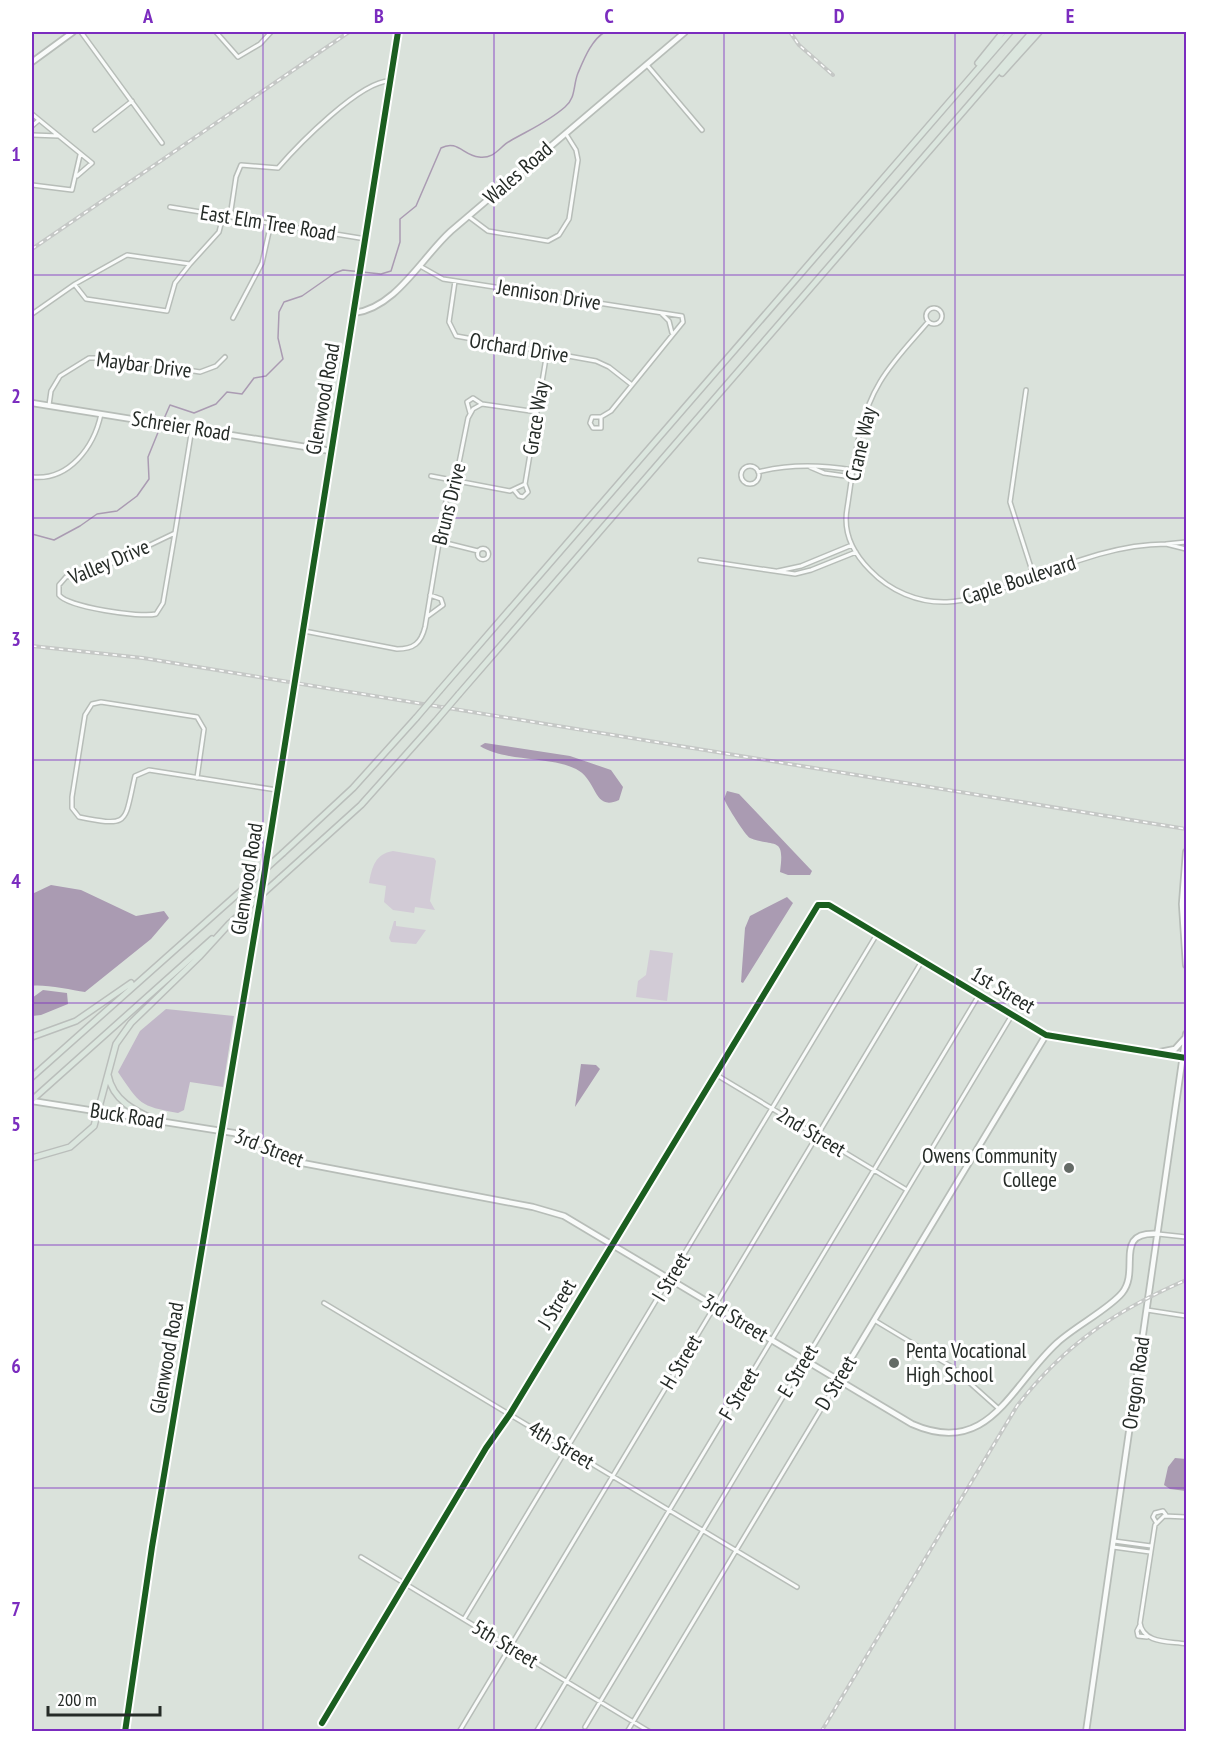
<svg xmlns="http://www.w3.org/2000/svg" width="1218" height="1763" font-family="'PT Sans Narrow',sans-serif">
	<rect width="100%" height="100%" fill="#dae2db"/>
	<path fill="#d2cbd6" d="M393,851l41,7 2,3 -6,40 5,9 -20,-3 -1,6 -21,-3 -9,-8 2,-16 -17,-3c3,-16 6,-29 24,-32z
		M394,921h2v5l30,4 -10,14 -25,-2 -2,-4z
		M650,950l23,3 -6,48 -31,-4 2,-16 8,-6z"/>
	<path fill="#c1b7c8" d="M166,1009l68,7 -11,71 -33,-5 -6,28 -6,3c-39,-7 -38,-9 -60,-41l22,-41z"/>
	<path fill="#aa9bb2" d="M485,743l85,13 41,14 12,17 -4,13c-26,12 -21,-20 -43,-31 -26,-13 -71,-7 -96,-23z
		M727,791l12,3 73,77 -2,4h-22l-8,-3c5,-37 -5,-24 -30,-34 -5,-3 -23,-32 -26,-39z
		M51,885l30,5 55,26 28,-5 5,7 -18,21 -66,53c-14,-2 -42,-8 -53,-6v-92z
		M787,897l6,6 -50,80 -2,-1 4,-54 5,-12z
		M43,990l24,3 1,11 -27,11 -9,1v-18z
		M581,1064l15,1 4,4 -25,38z
		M1175,1458l11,1v32l-16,-2 -6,-4 4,-18z"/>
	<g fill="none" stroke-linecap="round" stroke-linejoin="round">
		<path stroke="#aa9bb2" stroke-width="1.5" d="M163,421l7,-16 24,8 22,-9 11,-12 15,2 12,-16 12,-2 17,-17 -5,-21 1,-26 5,-10 18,-6 33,-23 8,-3 38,4 10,-3 9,-29v-23l16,-13 25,-58c16,-9 23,8 38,9 16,2 20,-10 31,-16 19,-11 38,-19 55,-34 11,-9 8,-22 13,-34 6,-14 14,-34 27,-41
			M32,534l22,6 26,-14 17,-12 20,-3 20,-15 12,-17 -1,-22 13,-32"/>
		<g stroke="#b7bdb8" stroke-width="6">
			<path id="street" d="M81,32l81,111
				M216,32l22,25 22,-13 11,-12
				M647,65l55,65
				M32,114l60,49 -15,13
				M32,126l7,-6
				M95,130l37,-29
				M32,135l27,1
				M32,185l40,5 8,-35
				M170,207l196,32
				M468,216l20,15 60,10 11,-6 10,-16 9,-59 -2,-10 -10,-16
				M230,217l6,-40 5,-12 37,3c19,-22 83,-88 112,-87
				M420,266l23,13 239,37 1,6 -72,89 -10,6h-9l-2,6 3,5h8v-11
				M455,281l-6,41 7,14 140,25 13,6 23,18
				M75,285l11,14 81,12 8,-28 15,-19
				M926 316a8 8 0 1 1 16 0a8 8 0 1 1-16 0Z
				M661,313l8,8 3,12
				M32,314l43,-30 52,-29 63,9 29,-32 4,-16
				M233,318l29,-55 9,-40
				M928,322c-16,19 -35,38 -48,60 -23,38 -26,83 -33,127 -4,23 6,44 23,61 20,21 48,33 77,32 22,-1 42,-9 62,-16 50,-18 102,-42 157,-42
				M1026,390l-16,112 24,75
				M49,405l2,-14 9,-15 29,-18h23l88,14 16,-6 9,-9
				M470,413l-3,-11 6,-4 9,6 55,8
				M741 475a9 9 0 1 1 18 0a9 9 0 1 1-18 0Z
				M810,467l14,6 28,4
				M758,472c31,-8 64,-7 95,-2
				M431,476l79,15 15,-7
				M32,477c37,4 62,-30 69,-63
				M514,490l5,6 4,1 5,-5 -3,-8 22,-132
				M175,533l-12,70 -7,11c-16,4 -88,-7 -97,-19v-10l7,-8 34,-8z
				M175,533l17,-105
				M438,541l40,10
				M1186,542l-20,2 20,5
				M477.5 554a5.5 5.5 0 1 1 11 0a5.5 5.5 0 1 1-11 0Z
				M700,560l95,14 16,-4 45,-18
				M778,571l23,-5 51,-21
				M428,616l15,-11 -2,-6 -11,-4
				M304,631l93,18c17,0 24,-6 28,-22l21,-126 13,-38 9,-45 5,-9 9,-5
				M197,778l7,-49 -7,-12 -96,-15 -9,2 -7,11 -13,82v11l7,9c51,10 45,7 56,-41l14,-6 128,20
				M715,1074l192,116
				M1158,1234l28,3
				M324,1303l473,284
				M1147,1310l39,6
				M874,1320l78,47 47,42
				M1186,1517l-22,-1 -9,9 -15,98c3,21 30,18 46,21
				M1156,1522l-3,-5 2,-4 8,-2 3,4
				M1114,1541l37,5
				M1113,1547l37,5
				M361,1557l289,175
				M464,1619l413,-685
				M1140,1625l-3,6 1,5 9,1
				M322,1723l494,-816 5,-4 8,2 217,130
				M585,1727l427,-712
				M459,1732l463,-771
				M536,1732l443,-737
				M627,1732l211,-351"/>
		</g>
		<g stroke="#b7bdb8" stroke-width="8">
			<path id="secondary" d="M32,62l41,-30
				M354,313c42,-5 68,-56 97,-82l234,-199
				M32,403l299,48
				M1186,852l-4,52 4,61
				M1160,1052l15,-3 10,-11
				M32,1101l202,32c24,6 40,23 63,29l236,45 31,9 348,208c77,34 98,-38 145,-81 17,-16 52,-34 65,-50 19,-23 -10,-62 36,-59
				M838,1380l208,-345 139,22
				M125,1732l27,-185 109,-652 137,-863
				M1086,1732l100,-698"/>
		</g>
		<g stroke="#babebb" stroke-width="8">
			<path id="highway" d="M978,63l25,-31
				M1002,73l37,-41
				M440,690l570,-658
				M459,694l573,-662
				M283,853l70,-65 63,-70
				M279,879l82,-74 74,-83
				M228,925l21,-19
				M32,1037l44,-16 55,-38
				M108,1075c5,26 27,36 49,46
				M32,1077l219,-195
				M32,1100l180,-161
				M32,1158l38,-11 24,-21 22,-82 15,-21 68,-66 31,-34"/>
		</g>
		<use href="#street" stroke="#f9fbfa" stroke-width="3"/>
		<use href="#secondary" stroke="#f9fbfa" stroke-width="4.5"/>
		<use href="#highway" stroke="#dbe6de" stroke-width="5"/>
		<g stroke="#c5c8c6" stroke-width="4">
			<path id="rail" d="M790,32l9,13 34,30
				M32,249l317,-217
				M32,646l111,12 1043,171
				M821,1732l196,-326c48,-62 98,-95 169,-126"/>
		</g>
		<use href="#rail" stroke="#fff" stroke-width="1.5" stroke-dasharray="4.5" stroke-linecap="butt"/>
		<g stroke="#babebb" stroke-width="8" stroke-linecap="butt">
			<path id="highway-bridge" d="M416,718l24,-28
				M435,722l24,-28
				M251,882l32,-29
				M249,906l30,-27"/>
		</g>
		<use href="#highway-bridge" stroke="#dbe6de" stroke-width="5"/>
		<g stroke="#fff" stroke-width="10">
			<path id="cycleway" d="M322,1723l164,-275 24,-34 308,-509h11l217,130 140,23
				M125,1732l27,-185 109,-652 137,-863"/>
		</g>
		<use href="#cycleway" stroke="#1b5e20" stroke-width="6"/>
	</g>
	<path fill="none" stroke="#7b2cbf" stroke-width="1.5" stroke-opacity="0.55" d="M263,32v1700M494,32v1700M724,32v1700M955,32v1700M32,275h1154M32,518h1154M32,760h1154M32,1003h1154M32,1245h1154M32,1488h1154"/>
	<g fill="#646b66" stroke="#fff" stroke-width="2">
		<circle cx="1069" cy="1168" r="6"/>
		<circle cx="894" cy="1363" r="6"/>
	</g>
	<g text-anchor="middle" stroke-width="6" stroke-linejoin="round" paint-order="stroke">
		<g font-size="21" fill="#252b27" stroke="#fff">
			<text transform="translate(518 173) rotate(-41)" y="7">Wales Road</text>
			<text transform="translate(268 223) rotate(9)" y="7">East Elm Tree Road</text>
			<text transform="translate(549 295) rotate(9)" y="7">Jennison Drive</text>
			<text transform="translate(519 348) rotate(9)" y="7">Orchard Drive</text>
			<text transform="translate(144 365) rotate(7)" y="7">Maybar Drive</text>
			<text transform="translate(323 399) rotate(-80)" y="7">Glenwood Road</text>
			<text transform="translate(536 418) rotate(-81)" y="7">Grace Way</text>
			<text transform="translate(181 426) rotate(9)" y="7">Schreier Road</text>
			<text transform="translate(861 444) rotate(-77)" y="7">Crane Way</text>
			<text transform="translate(449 504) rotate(-76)" y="7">Bruns Drive</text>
			<text transform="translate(109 562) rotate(-23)" y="7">Valley Drive</text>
			<text transform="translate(1019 580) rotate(-18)" y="7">Caple Boulevard</text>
			<text transform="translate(247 879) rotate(-81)" y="7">Glenwood Road</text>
			<text transform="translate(1003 990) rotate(31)" y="7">1st Street</text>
			<text transform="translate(127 1116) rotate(9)" y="7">Buck Road</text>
			<text transform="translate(811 1132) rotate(31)" y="7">2nd Street</text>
			<text transform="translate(269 1148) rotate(21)" y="7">3rd Street</text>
			<text transform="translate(671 1277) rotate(-59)" y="7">I Street</text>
			<text transform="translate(557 1304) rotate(-59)" y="7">J Street</text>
			<text transform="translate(735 1318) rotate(31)" y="7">3rd Street</text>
			<text transform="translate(167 1358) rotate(-80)" y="7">Glenwood Road</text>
			<text transform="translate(681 1362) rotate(-59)" y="7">H Street</text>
			<text transform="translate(798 1371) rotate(-59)" y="7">E Street</text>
			<text transform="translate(836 1383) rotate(-59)" y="7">D Street</text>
			<text transform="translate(1136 1383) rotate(-82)" y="7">Oregon Road</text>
			<text transform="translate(739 1394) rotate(-59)" y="7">F Street</text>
			<text transform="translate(561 1445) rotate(31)" y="7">4th Street</text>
			<text transform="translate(505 1644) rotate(31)" y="7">5th Street</text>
		</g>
		<g font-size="21" fill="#252b27" stroke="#fff" text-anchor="end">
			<text x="1057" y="1163">Owens Community<tspan x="1057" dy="24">College</tspan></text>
			<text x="906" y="1358" text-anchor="start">Penta Vocational<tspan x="906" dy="24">High School</tspan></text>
		</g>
	</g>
	<rect width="1218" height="1763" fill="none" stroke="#ffffff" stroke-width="66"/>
	<path d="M48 1706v9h112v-9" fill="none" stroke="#252b27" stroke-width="3"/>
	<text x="57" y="1706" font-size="18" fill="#252b27" stroke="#ffffff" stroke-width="4.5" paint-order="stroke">200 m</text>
	<rect x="33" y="33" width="1152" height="1697" fill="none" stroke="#7b2cbf" stroke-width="2"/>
	<g font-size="20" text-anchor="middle" font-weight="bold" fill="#7b2cbf">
		<text x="148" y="23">A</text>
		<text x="379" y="23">B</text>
		<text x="609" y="23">C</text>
		<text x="839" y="23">D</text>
		<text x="1070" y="23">E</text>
		<text x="16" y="161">1</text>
		<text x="16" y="403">2</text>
		<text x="16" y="646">3</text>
		<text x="16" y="888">4</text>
		<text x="16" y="1131">5</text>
		<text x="16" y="1373">6</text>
		<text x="16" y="1616">7</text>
	</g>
</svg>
